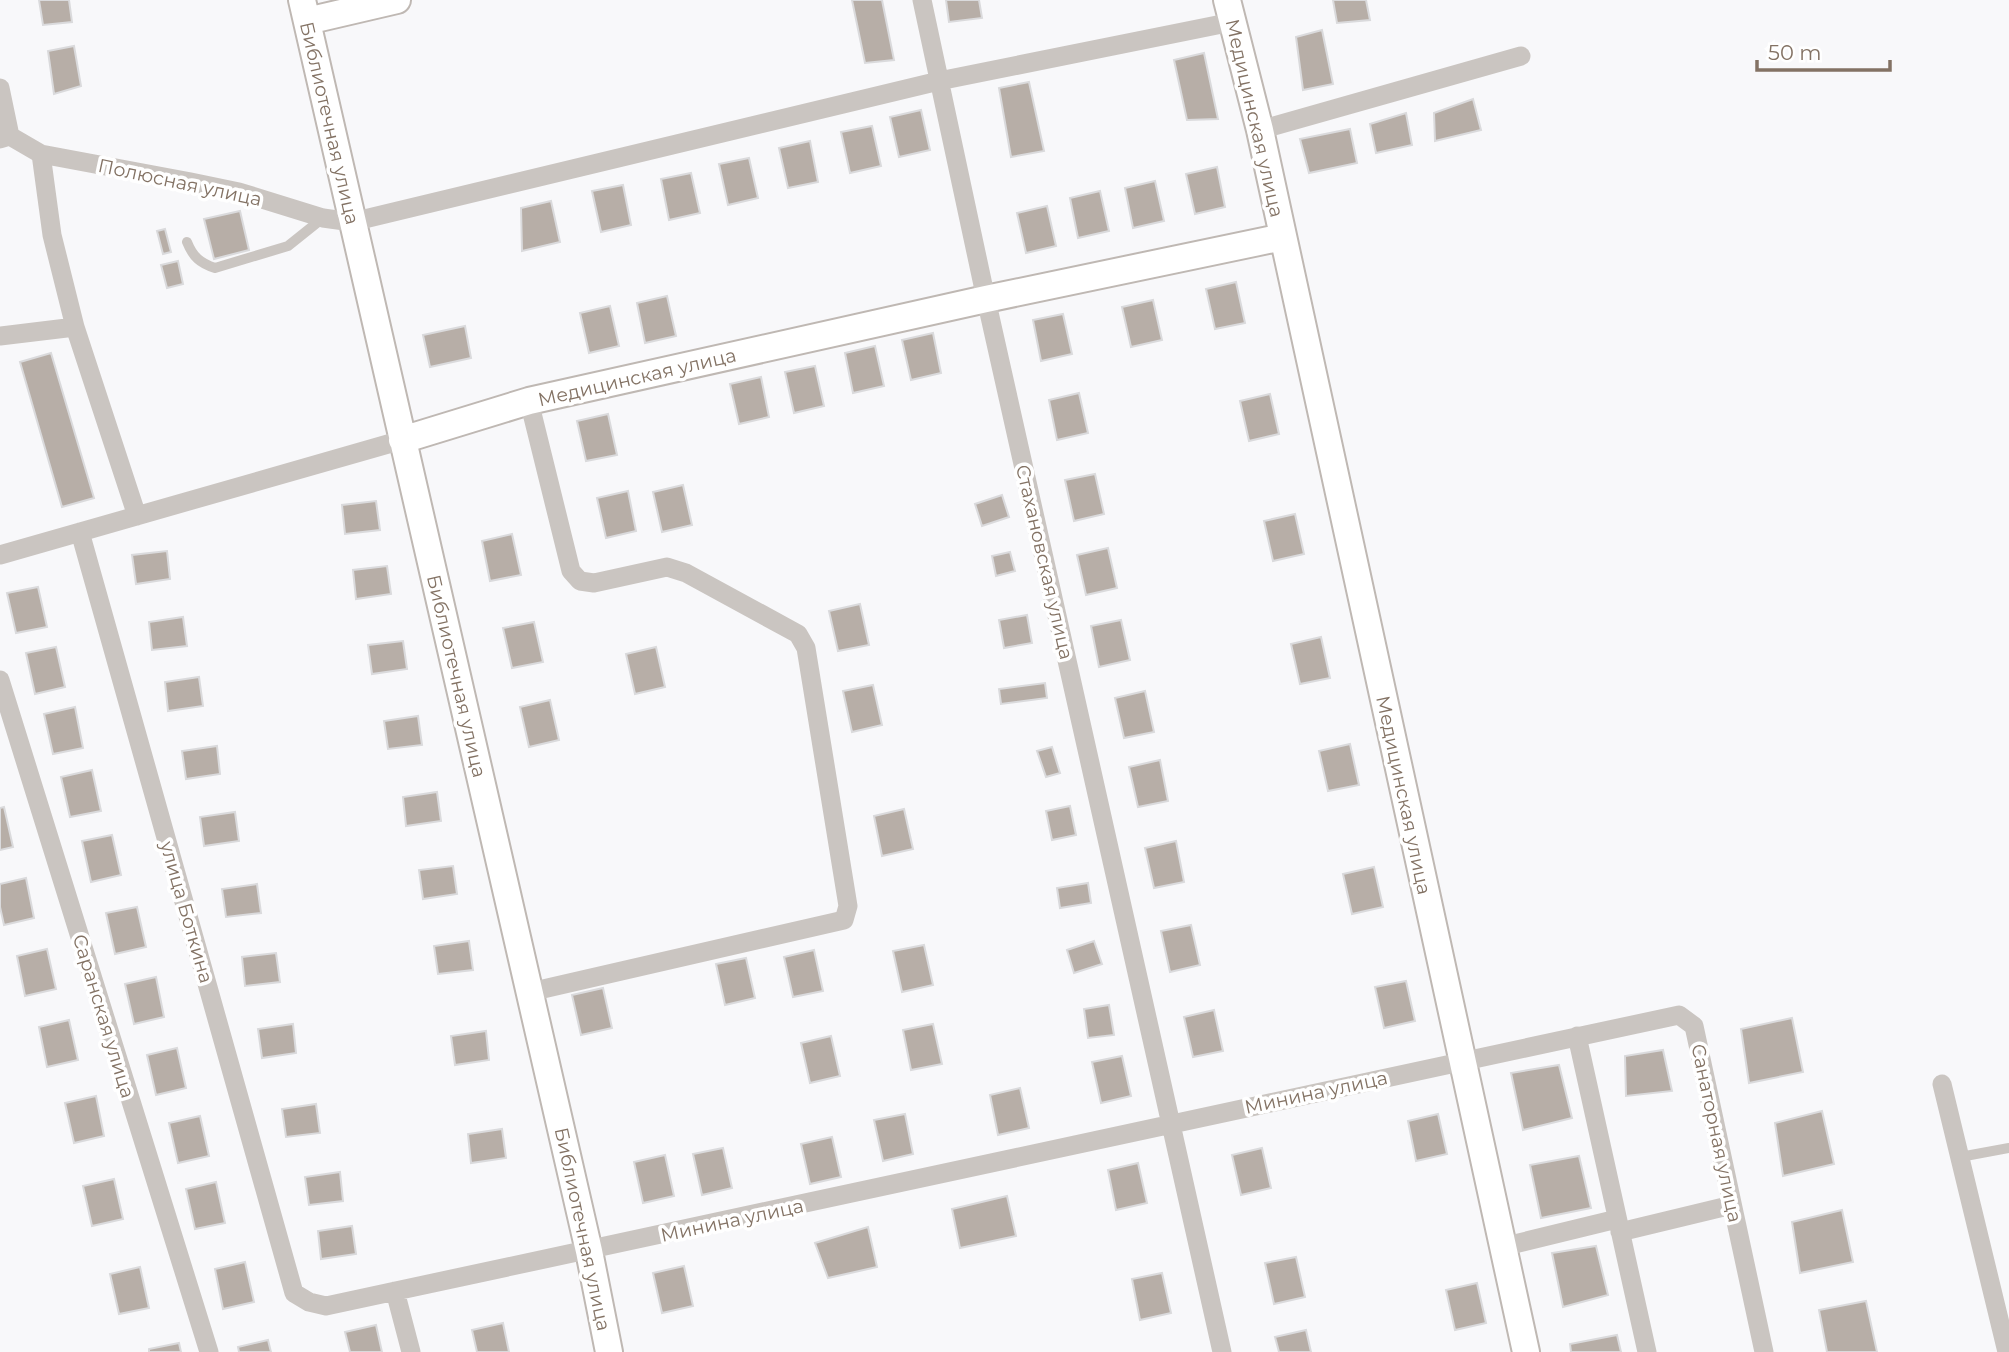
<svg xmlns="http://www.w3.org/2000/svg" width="2009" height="1352" font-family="Montserrat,sans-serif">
	<rect width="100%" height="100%" fill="#f8f8fa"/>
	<path fill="#b7aea7" stroke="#dadadc" stroke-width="2" d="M39,0h30l3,22 -29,3z
		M852,0h30l12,60 -29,3z
		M946,0h33l3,18 -33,4z
		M1333,0h33l4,20 -33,3z
		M1322,30l11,54 -30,6 -7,-53z
		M74,46l7,40 -27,8 -6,-43z
		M1204,53l14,66 -31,1 -13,-60z
		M1029,82l15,69 -33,6 -12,-69z
		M1473,99l8,31 -46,11 -1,-28z
		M921,110l9,40 -31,7 -9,-40z
		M1406,113l6,32 -36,8 -6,-29z
		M872,126l9,40 -31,7 -9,-41z
		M1350,129l7,34 -48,10 -9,-34z
		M810,141l8,41 -30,6 -9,-40z
		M749,158l9,40 -30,7 -9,-41z
		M1217,167l8,40 -30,7 -9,-40z
		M691,173l9,40 -31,7 -8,-41z
		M1155,181l9,40 -31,7 -8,-40z
		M623,185l8,40 -30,7 -9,-41z
		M1100,191l9,40 -31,7 -8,-40z
		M551,201l9,41 -38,9 -1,-43z
		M1047,206l9,40 -30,7 -9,-40z
		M240,211l9,39 -35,9 -10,-40z
		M165,229l6,23 -8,2 -6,-23z
		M178,261l5,23 -16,4 -6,-23z
		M1236,282l9,41 -30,6 -9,-40z
		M667,296l9,40 -31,7 -8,-40z
		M1153,300l9,40 -31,7 -9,-40z
		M610,306l9,40 -30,7 -9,-40z
		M1063,314l9,40 -31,7 -8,-41z
		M465,326l6,32 -41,9 -7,-32z
		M933,333l8,40 -30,7 -9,-40z
		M875,346l9,40 -31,7 -8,-40z
		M51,353l43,145 -32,9 -42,-145z
		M815,366l9,40 -30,7 -9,-41z
		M761,377l8,40 -30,7 -9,-40z
		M1079,393l9,40 -31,7 -8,-40z
		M1270,394l9,40 -30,7 -9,-40z
		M608,414l9,41 -31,6 -9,-40z
		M1095,474l9,40 -30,7 -9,-41z
		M683,485l9,40 -30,7 -9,-40z
		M628,491l8,40 -30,7 -9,-40z
		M1002,495l7,22 -27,9 -7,-22z
		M376,501l4,29 -35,4 -3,-29z
		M1295,514l9,40 -31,7 -9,-40z
		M512,534l9,41 -31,6 -8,-40z
		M1108,548l9,40 -31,7 -9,-40z
		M167,551l3,28 -34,5 -4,-29z
		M1010,552l5,19 -19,5 -4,-20z
		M387,566l4,28 -35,5 -3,-29z
		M38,587l9,40 -31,6 -9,-40z
		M860,604l9,41 -31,6 -9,-40z
		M1027,615l5,28 -28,5 -5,-28z
		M183,617l4,29 -35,4 -3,-28z
		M1121,620l9,40 -31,7 -8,-41z
		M534,622l9,40 -31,6 -9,-40z
		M1321,637l9,41 -30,6 -9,-40z
		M403,641l4,28 -35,5 -4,-29z
		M56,647l9,40 -30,7 -9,-41z
		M656,647l9,40 -30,7 -9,-40z
		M199,677l4,29 -35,5 -3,-29z
		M1045,683l2,15 -46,6 -2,-15z
		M873,685l9,40 -30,7 -9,-41z
		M1145,691l9,41 -30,6 -9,-40z
		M550,700l9,40 -30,7 -9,-40z
		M75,707l8,41 -30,6 -9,-40z
		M418,716l4,29 -34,4 -4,-28z
		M1350,744l9,41 -31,6 -9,-40z
		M217,746l3,28 -34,5 -4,-28z
		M1052,747l8,26 -14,4 -9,-26z
		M1160,760l8,41 -30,6 -9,-40z
		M92,770l9,41 -31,6 -9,-40z
		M437,792l4,29 -35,5 -3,-29z
		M1070,806l6,29 -24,5 -6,-29z
		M4,807l9,40 -13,3v-42z
		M904,809l9,40 -31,7 -8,-40z
		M235,812l4,29 -35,5 -4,-29z
		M112,835l9,40 -30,7 -9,-41z
		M1176,841l8,41 -30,6 -9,-40z
		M453,866l4,28 -34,5 -4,-29z
		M1374,867l9,40 -31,7 -9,-40z
		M26,878l8,40 -30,7 -4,-18v-23z
		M1088,883l3,20 -31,5 -3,-20z
		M257,884l4,29 -35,4 -4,-28z
		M137,907l9,40 -31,7 -9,-41z
		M1191,925l9,40 -30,7 -9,-41z
		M469,941l4,29 -35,4 -4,-28z
		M1094,941l8,23 -28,9 -7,-23z
		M924,945l9,40 -31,7 -9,-41z
		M47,949l9,40 -31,7 -8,-40z
		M814,950l9,41 -30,6 -9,-40z
		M276,953l4,29 -35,4 -3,-29z
		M746,958l9,40 -30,7 -9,-41z
		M156,977l8,40 -30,7 -9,-40z
		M1406,981l9,40 -31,7 -9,-41z
		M603,988l9,40 -31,7 -9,-40z
		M1109,1005l5,30 -26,3 -4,-29z
		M1214,1010l9,41 -30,6 -9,-40z
		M1792,1018l11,54 -54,11 -8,-54z
		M69,1020l9,40 -31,7 -8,-40z
		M293,1024l3,29 -34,5 -4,-29z
		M933,1024l9,40 -31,6 -8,-40z
		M486,1031l3,29 -34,5 -4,-29z
		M831,1036l9,40 -30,7 -9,-40z
		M177,1048l9,40 -30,7 -9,-40z
		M1663,1050l9,41 -46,5 -1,-40z
		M1122,1056l9,40 -30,7 -9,-41z
		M1559,1065l13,53 -49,12 -12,-57z
		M1020,1088l9,40 -31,7 -8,-40z
		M96,1096l8,40 -30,7 -9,-40z
		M316,1104l4,29 -34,4 -4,-28z
		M1822,1111l12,53 -51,12 -8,-53z
		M905,1114l8,40 -30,7 -9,-41z
		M1438,1114l9,40 -31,7 -8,-40z
		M200,1116l9,40 -31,7 -9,-40z
		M502,1129l4,29 -35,5 -3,-29z
		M832,1137l9,40 -31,7 -9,-40z
		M723,1148l9,40 -30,7 -9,-41z
		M1262,1148l9,40 -30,7 -9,-40z
		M665,1155l9,41 -31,7 -9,-41z
		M1579,1156l12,52 -50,10 -11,-53z
		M1138,1163l9,40 -31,7 -8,-40z
		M340,1172l3,29 -34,4 -4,-28z
		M114,1179l9,40 -31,7 -9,-40z
		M216,1182l9,41 -30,6 -9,-40z
		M1007,1196l9,40 -56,12 -8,-39z
		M1842,1210l11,52 -53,11 -8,-51z
		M352,1226l4,28 -35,5 -3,-28z
		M868,1227l9,40 -49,11 -13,-35z
		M1596,1246l12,49 -45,12 -11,-54z
		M1296,1257l9,40 -31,7 -9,-41z
		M245,1262l9,40 -31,7 -8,-40z
		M684,1266l9,40 -31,7 -9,-40z
		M140,1267l9,41 -30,6 -9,-40z
		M1162,1273l9,40 -31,7 -8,-41z
		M1477,1283l9,40 -31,7 -9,-40z
		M1866,1301l11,51h-50l-8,-42z
		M503,1323l6,29h-32l-5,-22z
		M376,1325l6,27h-32l-5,-20z
		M1306,1330l5,22h-32l-4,-15z
		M1617,1335l4,17h-50l-1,-8z
		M268,1340l3,12h-32l-1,-5z
		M179,1343l2,9h-32v-3z"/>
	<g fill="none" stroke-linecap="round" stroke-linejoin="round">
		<g stroke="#bfb8b3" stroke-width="30">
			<path id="secondary" d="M302,0l287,1251 20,101
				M1227,0l33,130 266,1222
				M307,21l90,-21
				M402,440l127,-39 457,-102 297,-62"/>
		</g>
		<path stroke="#cac5c1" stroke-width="10" d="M187,242c6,15 13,21 28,26l73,-22 35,-28
			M1960,1157l49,-9"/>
		<path stroke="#cac5c1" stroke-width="19" d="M922,0l64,299 236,1053
			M0,88l10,48
			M1260,130l261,-74
			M0,139l10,-3 31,18 150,28 48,10 84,26 29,4 587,-141 293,-59
			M41,154l11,81 23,92 62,189
			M0,336l75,-9
			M529,401l42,170 9,10 14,2 73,-16 19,6 112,61 8,14 42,258 -4,14 -314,72
			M80,532l214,761 15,9 17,4c452,-95 902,-196 1353,-291l15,11 70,326
			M0,555l402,-115
			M0,680l209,672
			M1577,1036l70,316
			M1942,1084l65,268
			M1620,1232l112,-27
			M1502,1247l115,-28
			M395,1291l16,61"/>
		<use href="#secondary" stroke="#fff" stroke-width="26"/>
	</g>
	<g text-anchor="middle" stroke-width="7" stroke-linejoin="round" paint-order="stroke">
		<g font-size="19" fill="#837264" stroke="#fff">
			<text transform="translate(1255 118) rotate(77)" y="7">Медицинская улица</text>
			<text transform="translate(330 123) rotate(77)" y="7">Библиотечная улица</text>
			<text transform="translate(180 182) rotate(12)" y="7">Полюсная улица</text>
			<text transform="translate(637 377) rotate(-13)" y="7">Медицинская улица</text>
			<text transform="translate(1045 562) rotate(77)" y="7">Стахановская улица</text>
			<text transform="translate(457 676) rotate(77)" y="7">Библиотечная улица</text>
			<text transform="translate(1404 795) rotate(78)" y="7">Медицинская улица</text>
			<text transform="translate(187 912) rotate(74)" y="7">улица Боткина</text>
			<text transform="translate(104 1016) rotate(73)" y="7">Саранская улица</text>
			<text transform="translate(1316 1092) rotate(-12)" y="7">Минина улица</text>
			<text transform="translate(1717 1133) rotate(78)" y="7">Санаторная улица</text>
			<text transform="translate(732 1220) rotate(-12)" y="7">Минина улица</text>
			<text transform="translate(583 1229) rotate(78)" y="7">Библиотечная улица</text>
		</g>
	</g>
	<path d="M1757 60v10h133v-10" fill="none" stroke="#837264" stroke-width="3.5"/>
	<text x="1768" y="60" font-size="21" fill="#837264" stroke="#ffffff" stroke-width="5" paint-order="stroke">50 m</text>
</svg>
